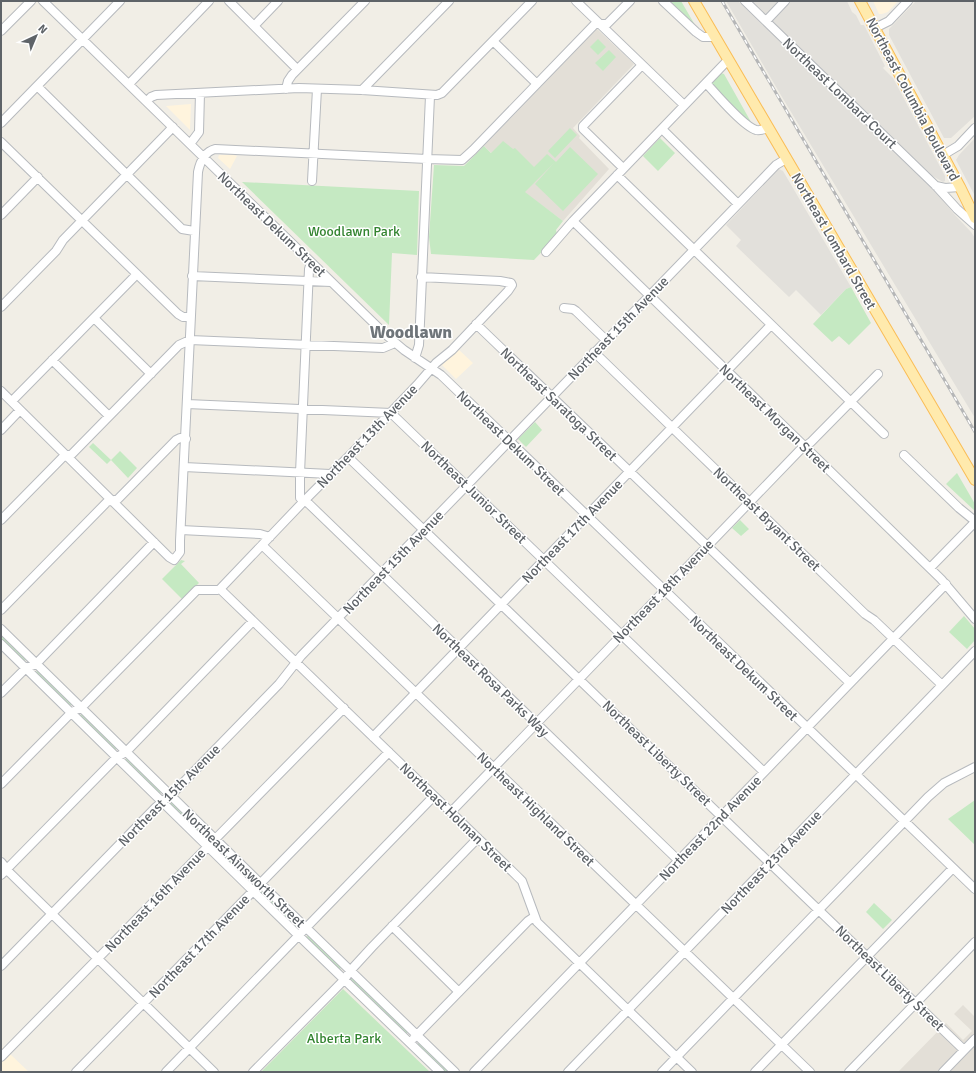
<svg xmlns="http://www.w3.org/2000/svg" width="976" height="1073" font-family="Signika,sans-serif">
	<rect width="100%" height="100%" fill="#f1eee6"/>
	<path fill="#fff4dd" d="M873,1h25l-10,11 -6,2h-3z
		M191,104l-1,26 -24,-24z
		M219,155h14l4,1 -7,13 -12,-11z
		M458,349l15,14 -17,16 -14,-14z
		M1,1046l9,8 19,18h-28z"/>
	<path fill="#e2e0db" d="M726,1h12l198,191 18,22 17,18 4,6v180l-196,-326z
		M750,1h97l5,11 4,3 5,10h3l21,41 -2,2 10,10 52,98v5l-2,1 -12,-7z
		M916,1h59v115l-24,22h-7l-55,-103v-6l2,-2z
		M975,138v58l-19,-36 3,-5z
		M779,169l4,2 68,116 -5,2 -25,26 -25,-25 -7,7 -53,-51 5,-6 -15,-15z"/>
	<path fill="#e3dfd7" d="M597,29l37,35 -61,64 7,8 -1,2 30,31 -46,52 -39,-29 -26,-33 -14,-13z
		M963,1005l12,12v55h-77l48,-49 17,17 9,-9 -18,-17z"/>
	<path fill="#c5e9c2" d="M670,1h11l14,24z
		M598,39l8,8 -8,8 -8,-8z
		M609,50l7,7 -13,14 -8,-8z
		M721,73l3,1 27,48 -5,-1 -35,-38z
		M570,128l7,7 -22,23 -7,-7z
		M660,138l15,15 -17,18 -15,-15z
		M503,141l10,8 2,-1 19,19 13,-13 9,8 14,-15 28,27 -35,37 -28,-27 19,-21 -29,29 38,29 -7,9 1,4 -1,3 -22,23 -103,-6 -2,-17 5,-72 30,1 20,-20 7,7z
		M242,182l177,9 -2,64 -25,-2 -3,72z
		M851,287l20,36 -22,22 -10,-9 -7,6 -19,-18 33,-35z
		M535,422l7,8 -16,17 -8,-8z
		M93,443l18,17 9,-9 17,17 -9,10 -17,-18 -4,4 -18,-17z
		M957,473l18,31v7l-29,-27z
		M740,520l9,9 -8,7 -9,-8z
		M181,560l4,1 -4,3 18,19 -17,16 -20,-20z
		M964,616l11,13v11l-8,9 -18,-17z
		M1,632l26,26 -1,2 -4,1 -21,-21z
		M37,670h3l32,32 -1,3h-3l-32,-31z
		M82,714l35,34 -2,2 -2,-1 -33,-32v-2z
		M127,758l35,33 -3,3 -34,-33z
		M975,800v45l-27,-26z
		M172,802l35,33 -1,2 -2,2 -34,-35z
		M218,847l34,33 -1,2 -3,1 -32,-32v-3z
		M263,891l34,34 -2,2 -35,-34z
		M874,903l18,17 -9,9 -17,-17z
		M308,936h3l30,30 -1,4 -33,-30 -1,-3z
		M352,978l56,53 -1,2 -2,1 -56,-53z
		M343,989l87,83h-169z
		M419,1042l2,1 31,29h-9l-26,-26z"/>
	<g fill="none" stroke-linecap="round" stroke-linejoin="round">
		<g stroke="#b7babe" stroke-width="10">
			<path id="minor" d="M43,1l342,333 19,16 37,25 534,514
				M229,1l68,68
				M576,1l108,104
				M663,1l33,31 7,5h12
				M745,1l191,185 21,23 18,16
				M766,21l19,-20
				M254,26l24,-25
				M875,28l14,-7 19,-20
				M1,31l30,-30
				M493,41l44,43
				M706,83c10,11 37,43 50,47 4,1 9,-1 12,-2
				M129,84l80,-83
				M37,86l145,143 12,2
				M286,89l2,-8 4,-6 73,-74
				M362,90l87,-89
				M147,101l4,-4 5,-2 143,-7 63,2 75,5 5,-2 90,-92
				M1,123l119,-122
				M662,129l76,75
				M1,142l177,172 5,3h7
				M190,144l9,-12 1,-39
				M943,155l15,-9 17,-18
				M623,168l-40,-39v-3l59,-61
				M617,175l267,259
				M312,181l5,-92
				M936,186l9,2 15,-1
				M1,215l37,-38
				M573,221l368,358 34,40
				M546,252l27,-31 155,-161
				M311,262l-2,7 -9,204v25l9,6 369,356
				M192,276l139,6
				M1,307l55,-56 7,-11 110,-113
				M564,308l9,1 3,2 30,29
				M94,318l57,56
				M476,324l374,359
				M594,352l271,262 9,6 68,65
				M415,358l4,-13 11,-249
				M52,360l57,56
				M1,391l168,166 5,3 6,-8v-11l18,-369c2,-10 6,-20 17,-23l212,10 35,1 11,-10 122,-126h12l23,-23
				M12,401l125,-127
				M187,404l204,9 373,359
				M1,430l19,-20
				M904,455l55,53 16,13
				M348,457l616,593
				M184,467l146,7
				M1,520l62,-63 9,-3 107,-109 11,-5 193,8 12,-5
				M181,530l79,4 10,3
				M262,545l548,527
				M930,568l45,-46
				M220,589l84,-88 49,-49 64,-67 19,-22 16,-13 56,-59 4,-6 -1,-2 -11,-2 -79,-4
				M1,610l106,-108 11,-3 58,-59 4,-2 6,1
				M1,629l259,254 195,189
				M1,644l298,292 141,136
				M1,693l25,-25 10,-4 118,-122
				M373,737l398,-412
				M1,784l71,-72 10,-5 115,-117h20l3,-1 297,287 5,5 15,41 155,150
				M451,812l349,-362 11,-8 67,-68
				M1,862l9,11 204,199
				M1,875l116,-118 9,-5 127,-131
				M392,926l67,66
				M1,966l155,-159 18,-15 105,-108 22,-28 170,-175 43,-45 262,-271 10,-6
				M414,1038l114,-117 6,-4
				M1,1057l343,-349
				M76,1072l313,-320
				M166,1072l268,-276
				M253,1072l91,-92 6,-9 22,-24 106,-109
				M474,1072l472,-488
				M568,1072l407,-421
				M662,1072l266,-275 16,-14 31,-16
				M755,1072l198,-204
				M849,1072l126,-130
				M943,1072l32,-33"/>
		</g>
		<g stroke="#fabd56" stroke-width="12">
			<path id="major" d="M694,1l281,479
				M860,1l100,186 15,31"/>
		</g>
		<use href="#minor" stroke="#fff" stroke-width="8"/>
		<use href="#major" stroke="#ffeaad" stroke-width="10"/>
		<g stroke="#b5b6b7" stroke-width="3">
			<path id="rail" d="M722,1l253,431"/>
		</g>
		<use href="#rail" stroke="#fff" stroke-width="1.5" stroke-dasharray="4.5" stroke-linecap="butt"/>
	</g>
	<g text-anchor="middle" stroke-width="3" stroke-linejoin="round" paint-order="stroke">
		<g font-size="14" fill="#5e6368" stroke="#fff">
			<text transform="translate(840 93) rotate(44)" y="5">Northeast Lombard Court</text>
			<text transform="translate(913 99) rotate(62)" y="5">Northeast Columbia Boulevard</text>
			<text transform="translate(272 224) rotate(44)" y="5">Northeast Dekum Street</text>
			<text transform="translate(834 241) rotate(60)" y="5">Northeast Lombard Street</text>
			<text transform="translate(618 328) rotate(-46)" y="5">Northeast 15th Avenue</text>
			<text transform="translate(559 404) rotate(44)" y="5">Northeast Saratoga Street</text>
			<text transform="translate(775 418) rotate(44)" y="5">Northeast Morgan Street</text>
			<text transform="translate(367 436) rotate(-46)" y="5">Northeast 13th Avenue</text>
			<text transform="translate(511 443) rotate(44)" y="5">Northeast Dekum Street</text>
			<text transform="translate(474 492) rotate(44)" y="5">Northeast Junior Street</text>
			<text transform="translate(767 519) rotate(44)" y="5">Northeast Bryant Street</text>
			<text transform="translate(572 531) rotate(-46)" y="5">Northeast 17th Avenue</text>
			<text transform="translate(393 562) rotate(-46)" y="5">Northeast 15th Avenue</text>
			<text transform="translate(663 591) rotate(-46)" y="5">Northeast 18th Avenue</text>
			<text transform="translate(744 668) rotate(44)" y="5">Northeast Dekum Street</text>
			<text transform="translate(491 680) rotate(44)" y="5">Northeast Rosa Parks Way</text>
			<text transform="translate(657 753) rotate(44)" y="5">Northeast Liberty Street</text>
			<text transform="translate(169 795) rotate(-45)" y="5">Northeast 15th Avenue</text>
			<text transform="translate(536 809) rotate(44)" y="5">Northeast Highland Street</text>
			<text transform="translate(456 817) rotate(44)" y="5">Northeast Holman Street</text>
			<text transform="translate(710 828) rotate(-46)" y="5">Northeast 22nd Avenue</text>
			<text transform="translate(771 862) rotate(-46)" y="5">Northeast 23rd Avenue</text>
			<text transform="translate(244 868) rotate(44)" y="5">Northeast Ainsworth Street</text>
			<text transform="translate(155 900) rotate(-46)" y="5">Northeast 16th Avenue</text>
			<text transform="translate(199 946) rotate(-46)" y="5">Northeast 17th Avenue</text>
			<text transform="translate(890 978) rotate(44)" y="5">Northeast Liberty Street</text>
		</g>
		<g font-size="14" fill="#338430" stroke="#fff">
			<text x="354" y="236">Woodlawn Park</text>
			<text x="344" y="1043">Alberta Park</text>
		</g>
		<g font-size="18" font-weight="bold" fill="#6f757a" stroke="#fff">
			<text x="411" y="338">Woodlawn</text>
		</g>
	</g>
	<rect width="976" height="1073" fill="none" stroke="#5e6368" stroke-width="4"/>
	<g transform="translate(36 36) rotate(44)" stroke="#ffffff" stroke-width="3" paint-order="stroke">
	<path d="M0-3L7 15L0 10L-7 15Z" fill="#5e6368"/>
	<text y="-6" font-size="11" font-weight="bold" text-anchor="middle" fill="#5e6368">N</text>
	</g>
</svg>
